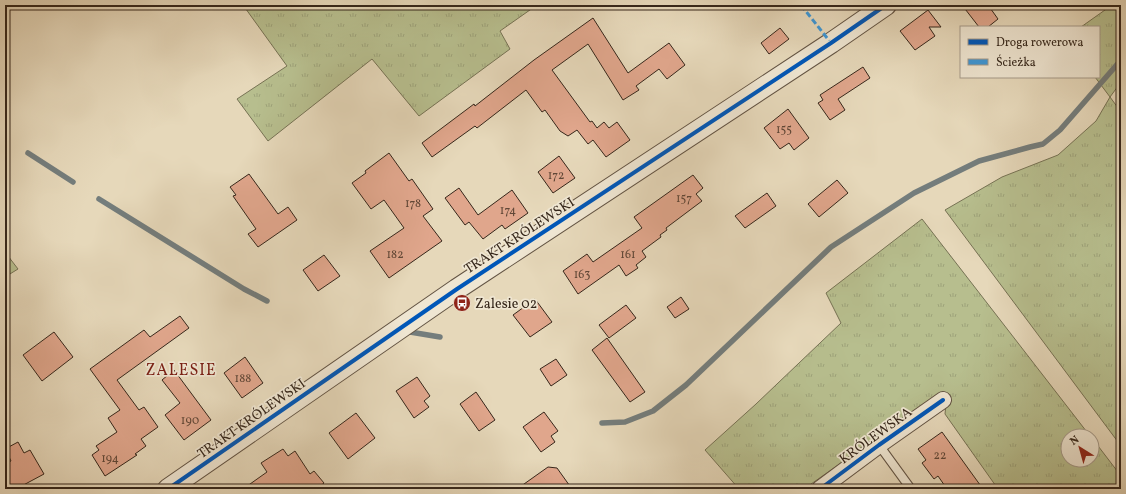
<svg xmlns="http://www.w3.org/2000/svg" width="1126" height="494" font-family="Vollkorn,serif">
	<defs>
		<pattern id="grass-tufts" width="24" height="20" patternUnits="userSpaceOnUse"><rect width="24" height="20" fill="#b7be8e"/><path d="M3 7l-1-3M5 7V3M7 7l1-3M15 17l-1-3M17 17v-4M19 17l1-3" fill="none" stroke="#9ea37a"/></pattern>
	</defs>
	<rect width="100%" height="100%" fill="#e6d8ba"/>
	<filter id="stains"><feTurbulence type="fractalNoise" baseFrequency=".005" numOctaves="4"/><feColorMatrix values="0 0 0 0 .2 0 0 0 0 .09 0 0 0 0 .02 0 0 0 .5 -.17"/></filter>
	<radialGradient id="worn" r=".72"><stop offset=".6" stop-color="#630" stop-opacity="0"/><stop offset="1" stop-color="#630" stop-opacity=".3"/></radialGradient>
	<path fill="url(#grass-tufts)" stroke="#767254" d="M243,5h294l-37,26 10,18 -91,67 -47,-57 -104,82 -31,-42 50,-33z
		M1112,5h9v77l-11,15 11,15v334l-176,-236 57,-33 56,-22 38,-34 14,-24 -15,-20h4v-50h-18z
		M922,219l168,217h-22v24h24v-22l29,38v13h-123l-53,-75 2,-21 -89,58 -54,38h-65l-34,-39 51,-46 85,-81 -15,-30z
		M5,252l13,17 -13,8z"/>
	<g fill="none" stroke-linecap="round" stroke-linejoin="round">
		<path stroke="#747d7c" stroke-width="5.5" d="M28,153l45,29
			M99,199l145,90 23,12
			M410,332l30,5
			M602,423l23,-1 28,-11 33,-26 145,-138 83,-54 65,-32 51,-14 13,-3 17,-14 61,-70"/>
	</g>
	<path fill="#e0a68c" stroke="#36271b" d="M962,5h26l10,14 -10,8h-9z
		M928,10l13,17h-12l6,9 -20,14 -15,-19z
		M593,18l35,55 41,-30 16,22 -18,14 -8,-10 -23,17 3,4 -16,10 -35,-56 -36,26 38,52 2,-1 5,7 7,-6 5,6 8,-6 13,18 -24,17 -13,-17 -5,4 -11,-14 -9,6 -8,-5 -15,-21 -3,2 -16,-22 -49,38 -2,-2 -43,31 -10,-14 52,-39 1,2 59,-46z
		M780,28l9,11 -20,15 -8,-11z
		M863,67l7,11 -32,21 7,11 -15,10 -12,-17 5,-3 -3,-5z
		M788,109l21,29 -15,12 -5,-7 -9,6 -16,-21z
		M389,153l20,28 3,-2 21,30 -10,7 19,25 -53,37 -19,-27 34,-23 -20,-28 -13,9 -19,-26 14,-10 -1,-2z
		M559,156l16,22 -22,15 -15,-21z
		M249,174l29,40 10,-7 9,13 -39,27 -10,-13 8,-5 -23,-33 3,-1 -6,-8z
		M693,175l10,13 -7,6 6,7 -36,27 1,2 -7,5 1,2 -19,14 4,6 -10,8 2,3 -12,8 -7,-11 -41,29 -15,-23 24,-17 6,8 49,-34 -8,-11z
		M837,180l11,13 -29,24 -11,-13z
		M459,188l19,27 34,-25 16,23 -23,16 -3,-4 -19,14 -14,-17 -4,3 -20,-27z
		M767,193l9,13 -31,22 -10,-12z
		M324,255l16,21 -22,15 -15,-21z
		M681,297l8,12 -14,9 -8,-11z
		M535,299l17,23 -22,15 -17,-22z
		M626,305l10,13 -27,20 -10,-13z
		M180,316l9,12 -72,52 22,30 5,-3 14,20 -17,12 5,7 -11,8 2,1 -32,21 -13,-21 7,-5 -3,-4 21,-14 -9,-14 12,-8 -30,-41 54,-39 6,7z
		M54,332l19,25 -31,24 -19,-26z
		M607,338l38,54 -15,10 -38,-52z
		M245,357l18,26 -21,15 -18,-25z
		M556,359l11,16 -16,11 -11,-17z
		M174,370l37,50 -27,20 -19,-25 15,-12 -18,-23z
		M417,377l13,19 -6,5 5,6 -15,11 -18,-27z
		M476,392l19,28 -16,11 -19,-27z
		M544,412l14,19 -7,5 4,6 -14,10 -18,-25z
		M356,413l19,25 -27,21 -19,-26z
		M942,432l28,39 13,18h-36l-9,-13 -4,3 -12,-16 4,-3 -8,-11z
		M18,442l6,11 6,-3 14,24 -28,15h-4l-7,-12v-13l6,-3 -6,-12z
		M283,449l5,7 7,-5 15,23 4,-3 10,12 -5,4 1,2h-77l24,-17 -6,-9z
		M548,467l9,1 15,21h-55z"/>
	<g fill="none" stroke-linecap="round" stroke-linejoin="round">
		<g stroke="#625343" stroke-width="10">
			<path id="service" d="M879,445l32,44"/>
		</g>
		<g stroke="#625343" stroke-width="18">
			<path id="minor" d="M820,489l59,-44 64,-45"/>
		</g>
		<g stroke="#625343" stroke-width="22">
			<path id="tertiary" d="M168,489l289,-200 374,-246 55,-38"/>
		</g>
		<use href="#service" stroke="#efe6d2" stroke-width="8"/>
		<use href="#minor" stroke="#efe6d2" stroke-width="16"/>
		<use href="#tertiary" stroke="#efe6d2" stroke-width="20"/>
		<path stroke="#3e96d4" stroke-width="3" stroke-dasharray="6 3" stroke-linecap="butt" d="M801,5l30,38"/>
		<g stroke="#efe6d2" stroke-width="6">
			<path id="cycleway" d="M168,489l289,-200 374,-246 55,-38
				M820,489l59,-44 64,-45"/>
		</g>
		<use href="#cycleway" stroke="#0057b8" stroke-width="4"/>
	</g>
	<defs>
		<g id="bus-disc" transform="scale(0.9)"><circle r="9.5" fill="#8f2418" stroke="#efe6d2"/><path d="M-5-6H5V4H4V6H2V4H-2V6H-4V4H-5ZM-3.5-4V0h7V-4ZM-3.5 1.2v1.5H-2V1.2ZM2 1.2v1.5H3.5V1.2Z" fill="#fff"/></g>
	</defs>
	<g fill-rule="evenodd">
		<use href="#bus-disc" x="462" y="303"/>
	</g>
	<g text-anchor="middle" stroke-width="3.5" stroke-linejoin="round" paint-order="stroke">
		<g font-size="12" fill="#604737">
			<text x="784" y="133">155</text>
			<text x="556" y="179">172</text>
			<text x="684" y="202">157</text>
			<text x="413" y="207">178</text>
			<text x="508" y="214">174</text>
			<text x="395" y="258">182</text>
			<text x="628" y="258">161</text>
			<text x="582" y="278">163</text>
			<text x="243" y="382">188</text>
			<text x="190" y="424">190</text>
			<text x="940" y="459">22</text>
			<text x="110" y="462">194</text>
		</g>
		<g font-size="14" fill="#36271b" stroke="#efe6d2">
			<text transform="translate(519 235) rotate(-33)" y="5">TRAKT KRÓLEWSKI</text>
			<text transform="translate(251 418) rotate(-35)" y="5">TRAKT KRÓLEWSKI</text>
			<text transform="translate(875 435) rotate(-36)" y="5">KRÓLEWSKA</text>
		</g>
		<g font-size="14" fill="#36271b" stroke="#efe6d2" text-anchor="start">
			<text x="475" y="308">Zalesie 02</text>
		</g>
		<g font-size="16" letter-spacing="1" fill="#7a1f14" stroke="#efe6d2">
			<text x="181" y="375">ZALESIE</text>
		</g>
	</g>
	<rect width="1126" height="494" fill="none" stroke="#e6d8ba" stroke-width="20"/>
	<rect x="6" y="6" width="1114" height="482" fill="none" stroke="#36271b" stroke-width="2"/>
	<rect x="10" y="10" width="1106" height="474" fill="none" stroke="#36271b"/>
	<rect x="960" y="26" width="140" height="52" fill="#efe6d2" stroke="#a59a89"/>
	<rect x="968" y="39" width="20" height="6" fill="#0057b8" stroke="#a59a89"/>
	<text x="996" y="46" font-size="12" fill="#36271b">Droga rowerowa</text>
	<rect x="968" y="59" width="20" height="6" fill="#3e96d4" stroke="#a59a89"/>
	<text x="996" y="66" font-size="12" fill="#36271b">Ścieżka</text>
	<g transform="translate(1080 448) rotate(323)"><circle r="19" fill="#efe6d2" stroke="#a59a89"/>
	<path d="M0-3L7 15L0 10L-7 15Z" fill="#8f2418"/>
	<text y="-6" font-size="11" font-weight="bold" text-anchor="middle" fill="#36271b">N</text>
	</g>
	<rect width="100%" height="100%" filter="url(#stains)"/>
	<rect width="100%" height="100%" fill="url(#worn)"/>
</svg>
